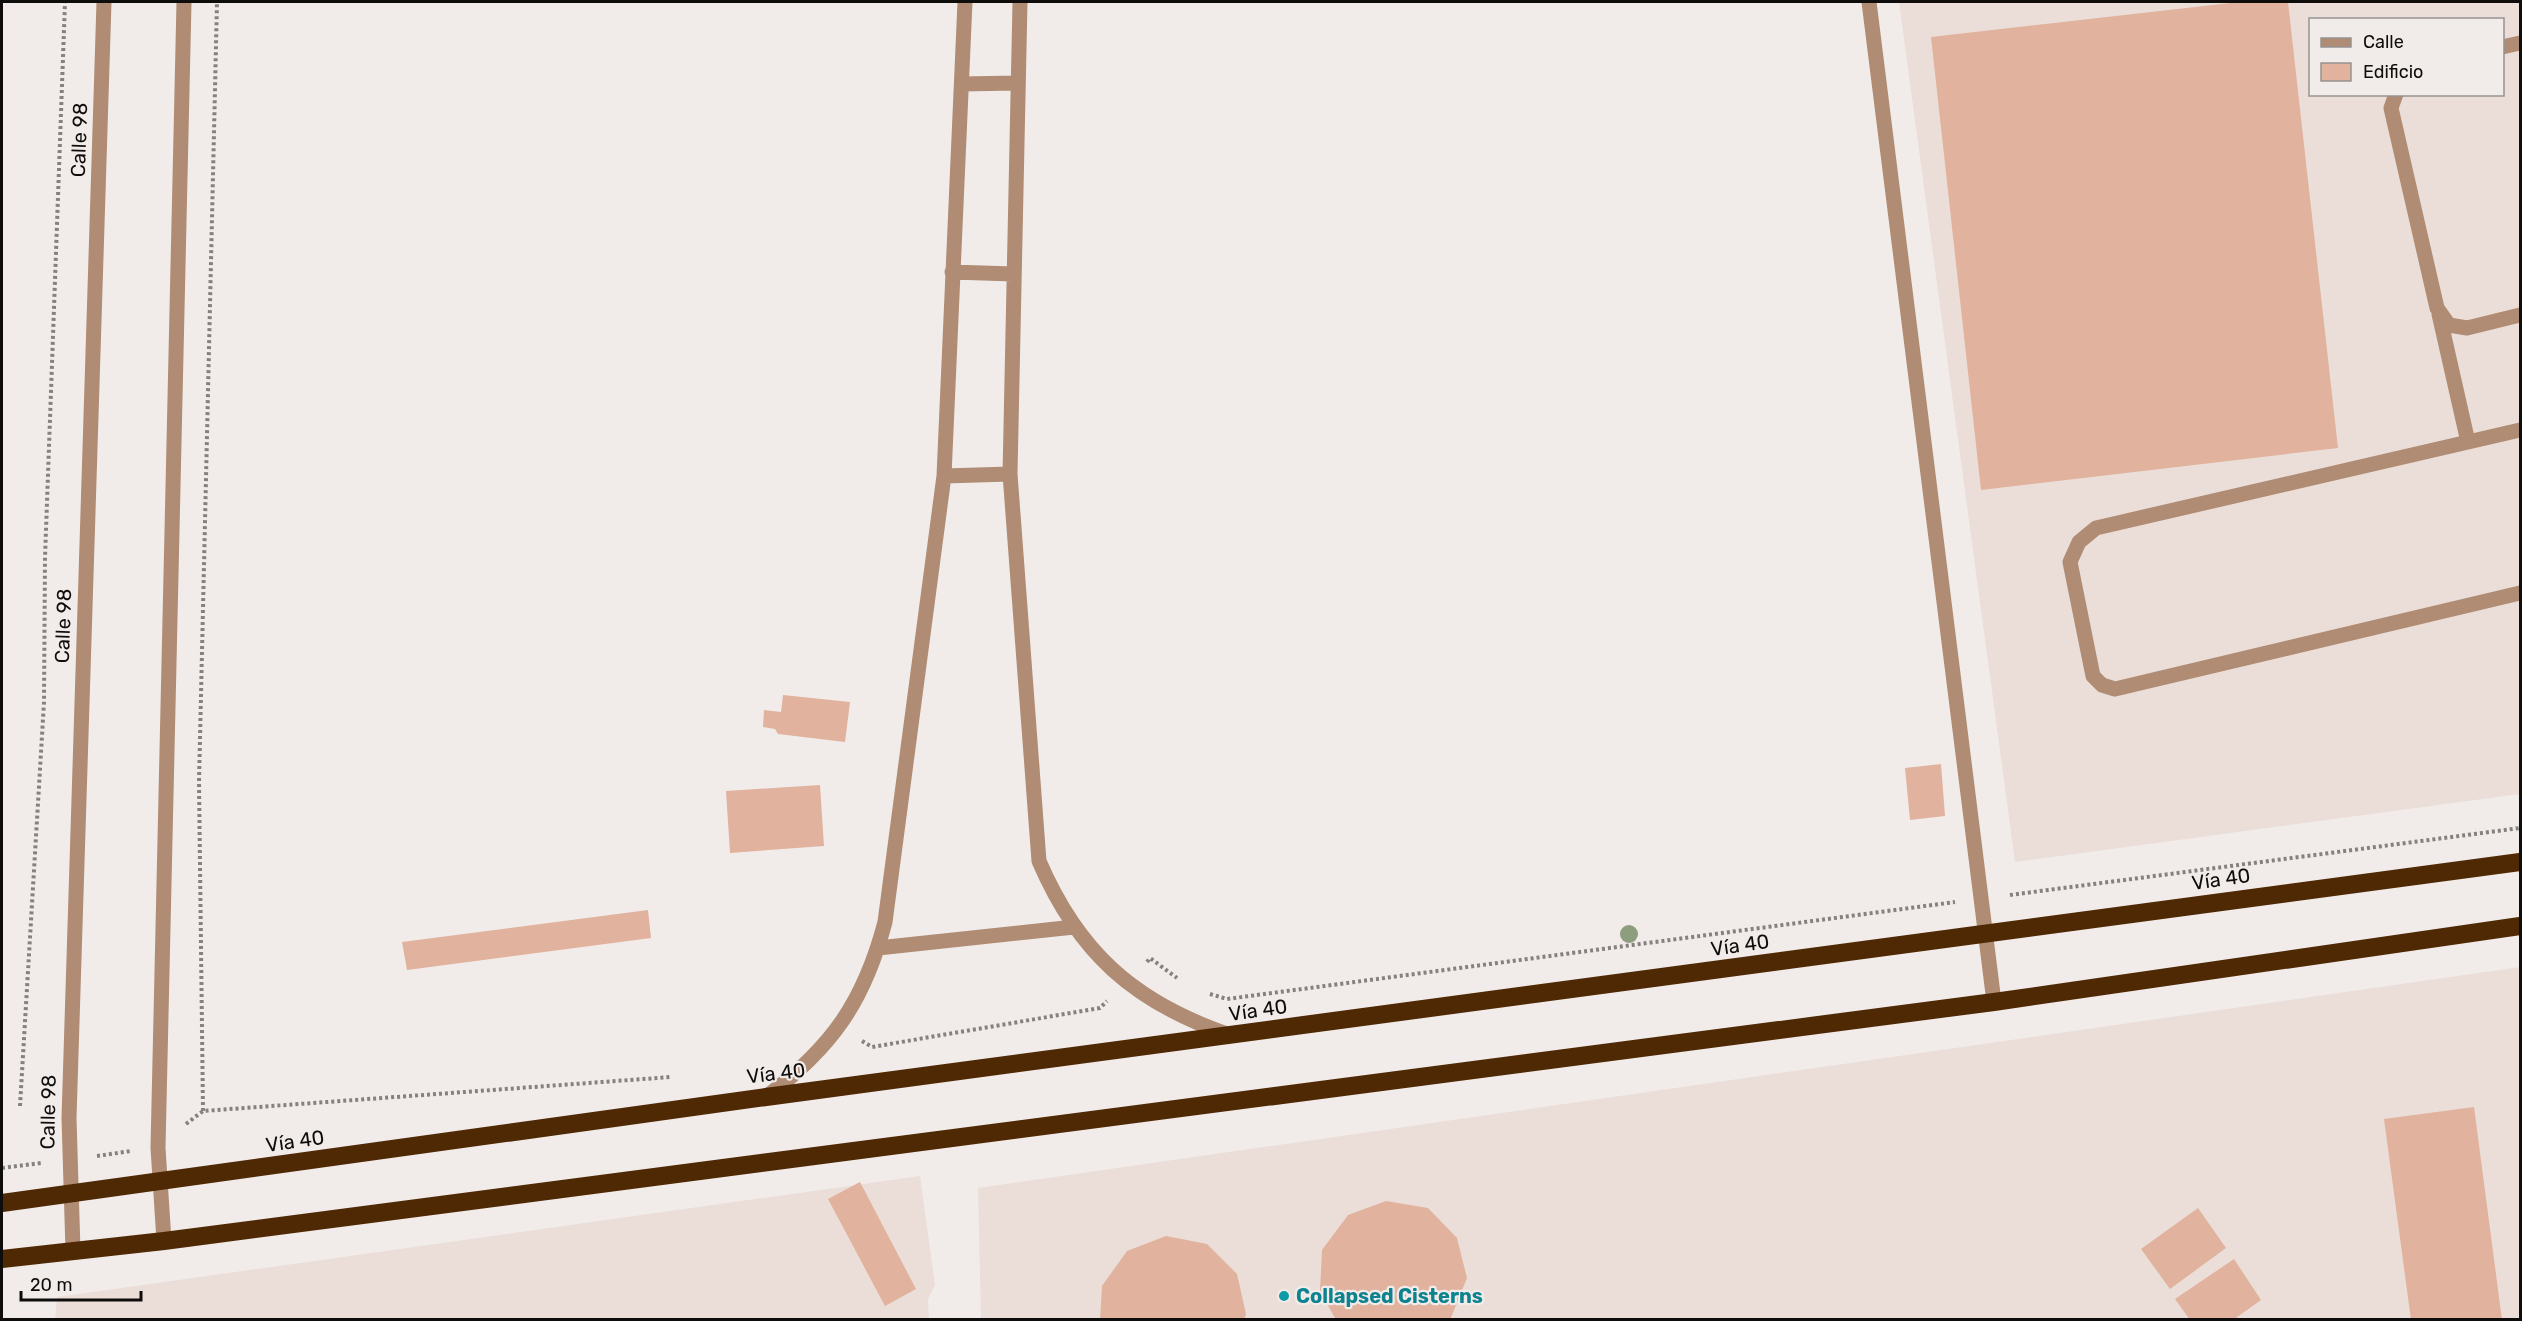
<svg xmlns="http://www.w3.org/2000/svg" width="2522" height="1321" font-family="Rubik,sans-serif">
	<rect width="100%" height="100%" fill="#f1ecea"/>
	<path fill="#ebded8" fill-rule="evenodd" d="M1899,2h621v792l-505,68zM2310,20h192v74h-192z
		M2520,967v352h-1539l-3,-131z
		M920,1176l15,109 -7,14 1,21h-874l2,-23z"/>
	<path fill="#e1b29d" d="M2239,2h49l50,446 -357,42 -50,-453z
		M783,695l67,7 -5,40 -67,-8 -3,-5 -12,-2 1,-17 17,2z
		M1941,764l4,52 -35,4 -5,-52z
		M820,785l4,61 -94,7 -4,-62z
		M648,910l3,28 -244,32 -5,-28z
		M2474,1107l28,213h-91l-27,-201z
		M860,1182l56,107 -31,17 -57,-107z
		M1386,1201l42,7 29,30 10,40 -17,42h-114l-16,-29 2,-41 26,-35z
		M2198,1208l28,40 -56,41 -29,-40z
		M1166,1236l41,8 30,30 9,40 -2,6h-144l2,-34 25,-35z
		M2234,1259l27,41 -28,20h-43l-15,-21z"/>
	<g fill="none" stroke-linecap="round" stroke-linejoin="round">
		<path stroke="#84817f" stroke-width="4" stroke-dasharray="3 3" stroke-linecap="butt" d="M2010,895l510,-67
			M1147,962l3,-4 27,20
			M1210,994l17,5 728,-97
			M862,1041l10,6 228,-39 7,-7
			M20,1106l24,-404 1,-144 20,-556
			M203,1111l-4,-329 18,-780
			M186,1124l17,-13 468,-34
			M97,1156l34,-5
			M2,1168l39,-5"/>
		<path stroke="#af8c73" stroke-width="15" d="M1020,2l-10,472 29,387c39,91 95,141 188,173
			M1869,2l125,1000
			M2502,47l18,-4
			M962,84l55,-1
			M2396,94l-5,14 46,200 12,17 18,3 53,-13
			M952,272l61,2
			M2439,314l29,128
			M2520,430l-424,98 -17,14 -9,20 23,114 9,9 13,4 405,-96
			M944,476l66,-2
			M878,948l196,-21
			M766,1097c66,-50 98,-95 119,-175l59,-446 21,-474
			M164,1241l-6,-93 26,-1146
			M73,1251l-4,-133 35,-1116"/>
		<path stroke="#4f2804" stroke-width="18" d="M2,1203l764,-106 1754,-235
			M2,1259l162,-18 1830,-239 526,-76"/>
	</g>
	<circle fill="#8d9e7e" cx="1629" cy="934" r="9"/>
	<circle fill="#0f9aa8" stroke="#f1ecea" stroke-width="2" cx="1284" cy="1296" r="6"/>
	<g text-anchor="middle" stroke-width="4.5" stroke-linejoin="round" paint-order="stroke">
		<g font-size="20" fill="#0e0d0c" stroke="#f1ecea">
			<text transform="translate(79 140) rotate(-88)" y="7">Calle 98</text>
			<text transform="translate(63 626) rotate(-88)" y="7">Calle 98</text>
			<text transform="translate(2221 879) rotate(-8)" y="7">Vía 40</text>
			<text transform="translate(1740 945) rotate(-8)" y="7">Vía 40</text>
			<text transform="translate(1258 1010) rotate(-8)" y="7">Vía 40</text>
			<text transform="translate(776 1073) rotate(-7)" y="7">Vía 40</text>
			<text transform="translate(48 1112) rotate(-89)" y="7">Calle 98</text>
			<text transform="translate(295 1141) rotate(-8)" y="7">Vía 40</text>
		</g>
		<g font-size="20" font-weight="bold" fill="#0d838f" stroke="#f1ecea" text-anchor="start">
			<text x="1296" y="1303">Collapsed Cisterns</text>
		</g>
	</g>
	<rect width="2522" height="1321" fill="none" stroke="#0e0d0c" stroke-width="6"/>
	<rect x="2309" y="18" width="195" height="78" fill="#f1ecea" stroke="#969391" stroke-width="1.5"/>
	<rect x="2321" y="38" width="30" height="9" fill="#af8c73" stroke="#969391" stroke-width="1.5"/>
	<text x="2363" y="48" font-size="18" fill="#0e0d0c">Calle</text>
	<rect x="2321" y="63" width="30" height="18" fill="#e1b29d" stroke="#969391" stroke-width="1.5"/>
	<text x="2363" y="78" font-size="18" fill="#0e0d0c">Edificio</text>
	<path d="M21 1291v9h120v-9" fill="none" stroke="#0e0d0c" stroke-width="3"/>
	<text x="30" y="1291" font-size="18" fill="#0e0d0c" stroke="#f1ecea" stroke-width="4.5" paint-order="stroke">20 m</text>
</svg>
